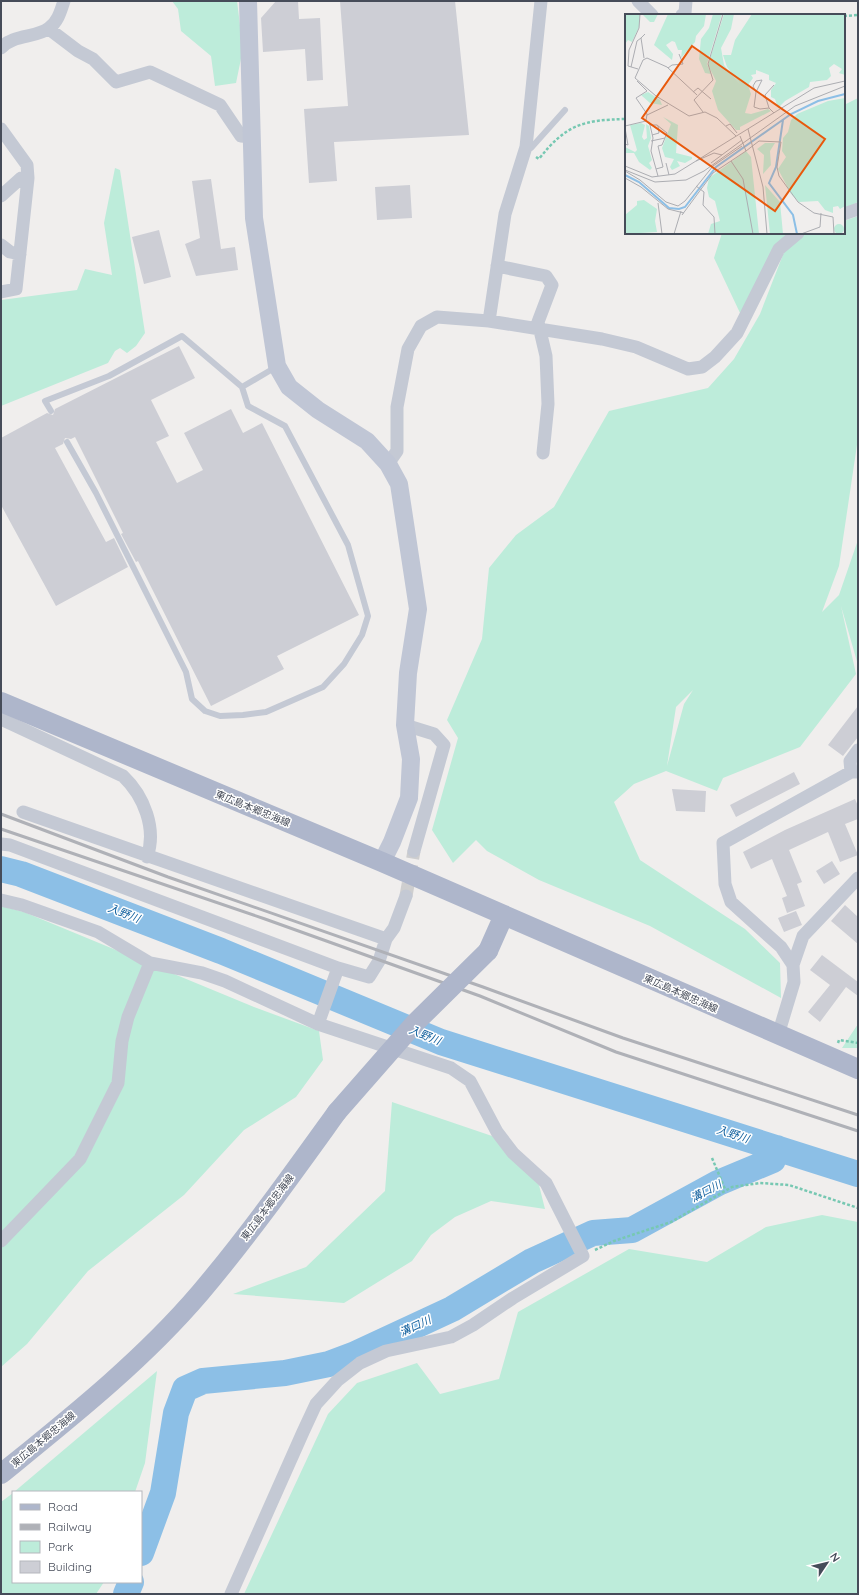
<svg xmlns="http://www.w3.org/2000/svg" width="859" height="1595" font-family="Quicksand,'Noto Sans JP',sans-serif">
	<rect width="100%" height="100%" fill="#f0eeed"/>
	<path fill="#bdecda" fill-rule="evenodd" d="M172,1h65l6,48 -7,34 -21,3 -4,-30 -30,-25 -3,-22z
		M858,98v104l-14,7v-104z
		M115,168l5,2 25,163 -9,13 -9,7 -7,-5 -5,3 -7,12 -107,43v-106l76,-10 8,-21 27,6 -8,-52z
		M858,216v222l-19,128 -17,46 17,-17 19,-55v125l-17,-59 15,68 -56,73 -77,31 -6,13 -51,-20 -32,13 -20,18 26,58 105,69 35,34 1,35 -131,-72 -111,-46 -52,-29 -11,-11 -23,23 -21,-33 26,-92 -11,-18 35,-81 7,-71 27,-33 38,-28 55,-96 99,-23 26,-29 26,-45 24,-62 16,-16 8,-3h36v-12zM693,690l-9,14 -17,62 9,-59z
		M722,233h68l-49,82 -27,-57z
		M1,906l23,6 230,95 65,24 4,29 -27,37 -52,33 -60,65 -96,76 -61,73 -26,23z
		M858,1024v24h-16z
		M392,1102l100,34 47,49 6,24 -54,-8 -36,16 -24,18 -19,26 -68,42 -111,-9 73,-27 79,-76z
		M822,1215l36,7v372h-614l84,-180 29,-31 60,-20 23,31 59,-15 19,-67 111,-63 78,13 59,-35z
		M157,1371l-12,92 -10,29h-121z
		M13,1493v89h91l-8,12h-95v-92z"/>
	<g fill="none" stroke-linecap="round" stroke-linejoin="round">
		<path stroke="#8cbfe6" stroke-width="26" d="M1,869l20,5 200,77 220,91 417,132
			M141,1553l22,-60 13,-80 9,-24 18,-8 82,-8 44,-9 24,-9 99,-46 80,-48 61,-28 39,-3 86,-47 55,-23 4,-12
			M126,1594l5,-12"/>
	</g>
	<path fill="#cdced5" d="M276,1h22l1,18 21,-1 3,62 -16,1 -2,-32 -42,3 -2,-34z
		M340,1h115l14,134 -135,7 3,39 -28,2 -5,-74 44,-3z
		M211,179l10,70 14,-2 3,23 -42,6 -11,-32 15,-6 -8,-57z
		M410,185l2,33 -35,2 -2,-33z
		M159,230l12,47 -27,7 -12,-47z
		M179,346l16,32 -44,22 18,36 -13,6 21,41 26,-13 -19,-37 47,-24 12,24 19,-10 97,192 -82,41 7,13 -73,37 -73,-145 -2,1 -15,-28 2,-1 -48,-96 -4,2 -6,-1 -2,6 -8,4 51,94 8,-4 14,29 -72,39 -55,-101v-67l46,-25 6,2 2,-6z
		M858,706v31l-15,19 -15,-11z
		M794,772l6,12 -64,33 -6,-12z
		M672,789l34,2 -1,21 -29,-1z
		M855,799l3,7v13l-13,5 13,31 -18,7 -12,-30 -39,18 13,32 -5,2 8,22 -18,7 -5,-15 5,-2 -15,-37 -21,10 -8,-17 42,-22z
		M832,861l8,13 -16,10 -8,-13z
		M845,905l13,12v27l-27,-23z
		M796,911l6,14 -18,7 -6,-14z
		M822,955l36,27v14l-12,-9 -26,35 -12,-10 22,-27 -20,-15z"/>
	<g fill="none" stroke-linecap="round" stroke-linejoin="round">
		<path stroke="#cececf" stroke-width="13" stroke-dasharray="13 6" stroke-linecap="butt" d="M406,896l8,-45"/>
		<path stroke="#77c8b2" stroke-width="2.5" stroke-dasharray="3 2" stroke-linecap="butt" d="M844,16l14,-1
			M536,157l3,2c27,-35 45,-39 87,-40
			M838,1043l1,-3 19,3
			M712,1158l13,31
			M595,1250l19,-9 57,-19 61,-35 28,-4 29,2 69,23"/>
		<path stroke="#c4c9d4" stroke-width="6" d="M526,147l5,1 34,-38
			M51,411l-6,-10 64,-25 73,-40 60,51 34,-20
			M67,442l29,51 90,179 6,27 13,12 15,5 23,-1 23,-3 57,-25 21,-23 18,-29 6,-19 -20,-71 -63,-119 -37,-20 -6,-19"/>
		<path stroke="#c4c9d4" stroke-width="13" d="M638,1l14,14
			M682,15l3,-2 1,-12
			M49,29l29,22 15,8 23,23 34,-10 70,33 21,31 11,1
			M1,48c12,-14 36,-10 48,-20 9,-6 12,-18 15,-27
			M1,129l26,36 1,13 -12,111 -15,3
			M1,196l20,-18h7
			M844,214l14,-5
			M1,245l9,7 10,2
			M497,266l49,10 6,9 -14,37 8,34 2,48 -5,49
			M489,321l16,-107 21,-67 15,-146
			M388,464l9,-13v-44l11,-58 13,-23 16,-9 52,4 113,18 34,8 52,22 14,-2 13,-10 22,-24 42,-84 19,-16
			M1,719l122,57c21,20 34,53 24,81
			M405,725l29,9 10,11 -30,106
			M851,772l-1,-11 8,-11
			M23,812l363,127
			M1,844l9,1 328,123
			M1,900l21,5 76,27 52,31 52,10 23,8 93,43
			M793,965l10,-29 55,-58
			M778,1035l16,-53 -1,-17 -12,-18 -50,-45 -6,-18 -2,-41 128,-71h7
			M1,1241l79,-82 38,-76 4,-42 6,-24 22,-54
			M231,1594l72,-162 13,-28 21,-23 23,-18 26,-12 65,-14 22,-12 40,-27 70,-42 -37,-73 -33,-30 -16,-21 -27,-51 -19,-13 -133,-44 20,-56 31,9 10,-16 7,-22 8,-11 12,-32"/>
		<path stroke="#c0c6d5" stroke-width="18" d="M248,1l6,217 23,148 12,21 29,23 49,31 21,23 11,20 19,125 -10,64 -3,52 6,34 -2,39 -17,44 -10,20"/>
		<path stroke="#aeb6cb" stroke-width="20" d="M1,702l381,160 476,207
			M488,951l16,-36
			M1,1474c69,-56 141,-113 199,-181 49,-58 93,-120 137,-181"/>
		<path stroke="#afb1b7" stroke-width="3" d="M1,814l167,63 315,110 140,51 235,77
			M1,829l264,90 215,77 136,56 242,79"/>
		<path stroke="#aeb6cb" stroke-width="20" d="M337,1112l78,-89 73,-72"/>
	</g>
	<g text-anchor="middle" stroke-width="3" stroke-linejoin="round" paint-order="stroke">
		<g font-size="10" fill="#464c59" stroke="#fff">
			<text transform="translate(253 808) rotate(22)" y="4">東広島本郷忠海線</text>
			<text transform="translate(681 993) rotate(24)" y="4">東広島本郷忠海線</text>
			<text transform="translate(267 1207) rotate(-53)" y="4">東広島本郷忠海線</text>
			<text transform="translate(43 1439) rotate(-40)" y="4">東広島本郷忠海線</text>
		</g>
		<g font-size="11" font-style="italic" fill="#14629f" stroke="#fff">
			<text transform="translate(124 913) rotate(21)" y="4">入野川</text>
			<text transform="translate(425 1035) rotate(22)" y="4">入野川</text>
			<text transform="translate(733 1134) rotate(18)" y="4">入野川</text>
			<text transform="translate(706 1191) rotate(-28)" y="4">溝口川</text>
			<text transform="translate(415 1326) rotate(-25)" y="4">溝口川</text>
		</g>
	</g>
	<g transform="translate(625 14)">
		<rect width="220" height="220" fill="#f0eeed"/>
		<path d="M0,0h15l-1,13 -7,15 -4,-2 -3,4zM17,0h16l-4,8h-4zM43,0h38l-2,12 -8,10 -1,6 -14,16 1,-8h-4l-3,-8 -3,-1 -6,4 7,9 -1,6 -18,-15zM88,0h9l-15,50 4,10 -6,-1 -6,-14 2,-20 8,-11zM99,0h10l-3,15 -10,19 3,17 16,19 -13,-17 -4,-12h8l4,-15 17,-26h93v61l-6,-2 3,-4 -8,-5 -5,4 2,8 -4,4 -17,2 -1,5 -24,14 -7,7 -3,-9 -4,-2v-7l5,-7 -7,-3v-5l-13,-5v4l-5,1 2,3 -5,7 3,9 -6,19 6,1 17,-5 3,2 -31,16v3h-4l-18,-20 -6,-19 4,-10 -8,-16zM23,78l12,8 2,5 -12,-2 -9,-8zM220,84v108l-5,3 -2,-3 -5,1v6l-8,-3 -7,-9 -19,1 -8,-8 -13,-25 8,-12 -4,-6 1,-13 5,-6 3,-12 6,-6 31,-13zM38,103l15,8 -2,28 16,4v2l-7,4 -8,-2 3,5 -8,4 -2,-3 4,-8 -9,-2 -3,-9 9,-24zM16,109l4,2 -3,12 2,3 3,-2 -1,-14 3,2 2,12 -3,8 4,14 -3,3 3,5 -2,2 -11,-8 -5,-9h-9v-6l10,5 2,-2 -7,-25zM140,129h10l-5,8 1,14 -8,9 1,-19 -7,-6zM121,137l5,6 8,77h-51l3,-10 9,-3 -5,-20 -6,-4 -2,-9 2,-10zM140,171l15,17 3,32h-13zM19,186l13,9 -2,12 2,11 -32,2v-19l12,-10v-4zM209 215a5 5 0 1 1 10 0a5 5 0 1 1-10 0Z" fill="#bdecda"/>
		<path fill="none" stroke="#8cbfe6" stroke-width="2" d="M158,106l-7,47 -7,16 24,32 4,19M0,161l14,7 30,26 10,1 6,-2 31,-40 75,-53 27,-13 27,-7"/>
		<path fill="none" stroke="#acadb2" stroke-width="1" d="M19,44l-3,-20 4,-4M6,53l6,-26 4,-3M43,54l4,-3 11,-1 -4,-10M13,55l-10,-3 1,-16 10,-22 1,-14M12,67l10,10 -11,7 11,16 -1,7 4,4 3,13 -2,13 7,25M68,78l5,-4 13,11M131,78l-3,-6 3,-5 6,-1 -6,12 -2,15 6,2 9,-1 5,5M72,81l-30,-28 -20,-9 -4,2 -8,18 21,18 33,20 16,-4 12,6 19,18M144,94l-4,-13 9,-10M78,98l-9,-12 19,-20 -5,-16 15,-50M22,101l21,-10M25,111h7l10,8 -5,12 -4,1 5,21 -7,2M0,112l21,-5M101,112l4,-2 7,9M0,114l3,17 -3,-1M123,115l15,58 4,47M27,121l7,-2 -1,-7M115,122l6,15 13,-10 22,1 -4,25 2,9 19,26 16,11 19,4 1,17M26,127l14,-3M71,147l18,-8 8,2M106,147l12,18 10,55M41,149l3,12M86,149l31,-23M0,152l27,11 23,-3 139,-86 31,-7M0,156l30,12 31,-2 18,-9 91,-65 50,-20M0,157l15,9 26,22 12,4 7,-5 28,-35 29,-20M0,164l16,9 27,22 16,4M71,172l8,6 -1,13 11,12 1,17M33,189l4,31M57,201l31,-42 33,-22M49,220l7,-23M176,220l19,-7 1,-14"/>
		<path fill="#e8590c" fill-opacity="0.15" stroke="#e8590c" stroke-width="2" d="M67,32l133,93 -50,72 -133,-93z"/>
		<rect width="220" height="220" fill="none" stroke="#464c59" stroke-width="2"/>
	</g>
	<rect width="859" height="1595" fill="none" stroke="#464c59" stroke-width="4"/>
	<rect x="12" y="1491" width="130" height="92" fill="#ffffff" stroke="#b5b7bd"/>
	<rect x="20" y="1504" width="20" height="6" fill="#aeb6cb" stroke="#b5b7bd"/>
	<text x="48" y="1511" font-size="12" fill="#464c59">Road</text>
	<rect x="20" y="1524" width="20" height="6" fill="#afb1b7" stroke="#b5b7bd"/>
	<text x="48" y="1531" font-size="12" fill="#464c59">Railway</text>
	<rect x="20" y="1541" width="20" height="12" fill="#bdecda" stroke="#b5b7bd"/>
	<text x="48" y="1551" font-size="12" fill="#464c59">Park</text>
	<rect x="20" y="1561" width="20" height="12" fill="#cdced5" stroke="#b5b7bd"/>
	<text x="48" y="1571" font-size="12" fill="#464c59">Building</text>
	<g transform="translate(827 1563) rotate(55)" stroke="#ffffff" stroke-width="3" paint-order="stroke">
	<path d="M0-3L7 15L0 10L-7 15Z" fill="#464c59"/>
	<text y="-6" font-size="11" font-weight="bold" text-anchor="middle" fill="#464c59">N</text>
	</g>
</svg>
